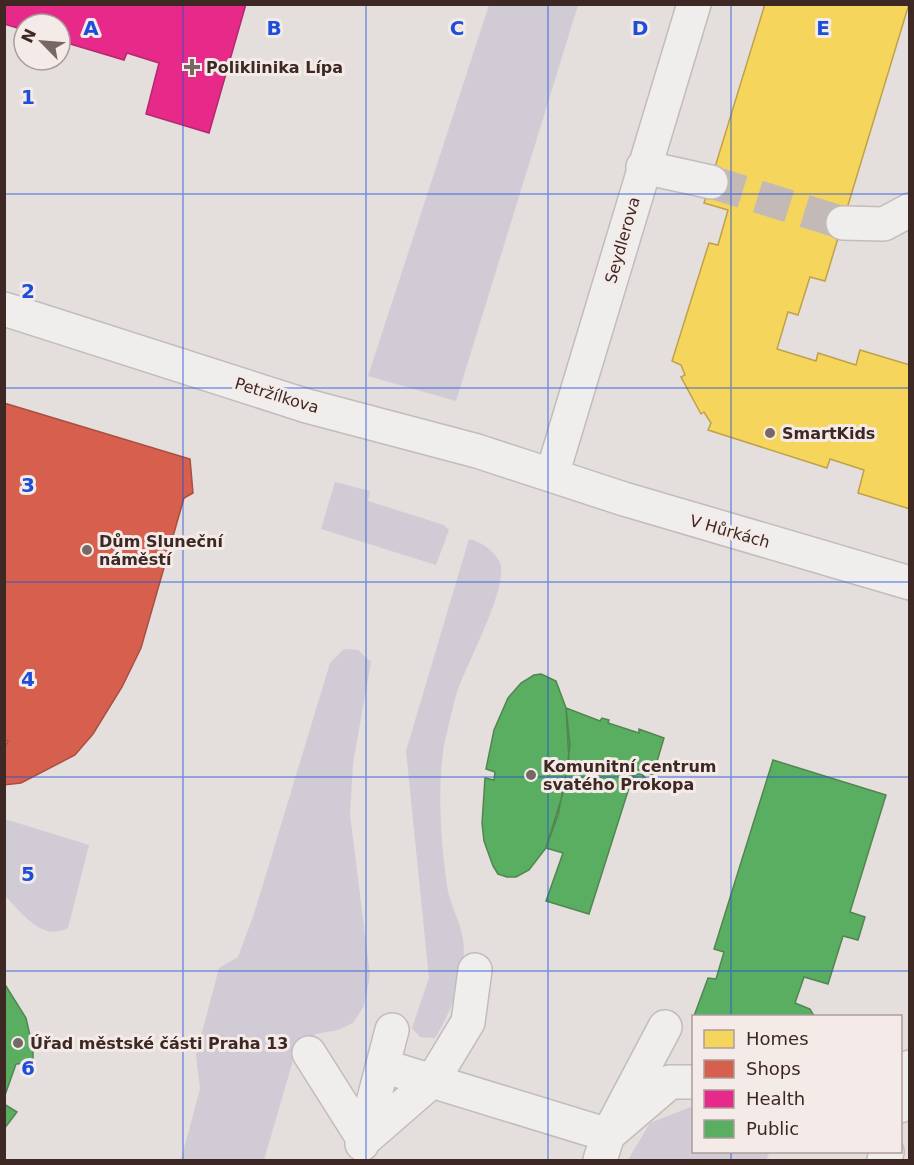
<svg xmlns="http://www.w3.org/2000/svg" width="914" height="1165" font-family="'DejaVu Sans',sans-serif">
	<rect width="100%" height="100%" fill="#e4dedd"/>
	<path fill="#d1cbd6" d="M489,5h89l-122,396 -88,-25z
		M335,482l35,9 -2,10 76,24 5,5 -13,35 -115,-36z
		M469,539c11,2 26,12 31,24 9,24 -34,102 -43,129 -5,17 -9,36 -13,53 -7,42 -3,99 3,141 2,15 10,29 14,44 10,36 -8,78 -26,108l-15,-1 -8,-9 17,-50 -23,-227z
		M344,649l14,1 13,12 -18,101 -3,52 20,160 -6,31 -11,17 -15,7 -22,4 -22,23 -30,103h-83l19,-71 -4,-34 23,-87 19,-11 16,-43 76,-251z
		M5,819l84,26 -21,83c-27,14 -45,-15 -63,-32z
		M693,1106l1,46h76l-4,8h-138l22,-37z"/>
	<path fill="#f6d55c" stroke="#bfa14b" stroke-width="1.5" d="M765,4h144l-84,277 -15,-4 -12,38 -10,-3 -11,37 39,12 2,-8 38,12 4,-15 50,15v144l-52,-16 6,-23 -34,-11 -3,9 -119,-38 3,-7 -7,-11 -3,2 -20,-37 4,-2 -4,-10 -9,-4 37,-118 9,2 10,-35 -24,-7z"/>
	<path fill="#d6604d" stroke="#a84f40" stroke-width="1.5" d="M4,403l186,56 3,34 -9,5 -43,150 -19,39 -29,47 -18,21 -54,28 -17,2v-37l4,-7 -4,-1z"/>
	<path fill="#e7298a" stroke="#b4296b" stroke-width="1.5" d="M4,4h242l-37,129 -63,-19 13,-51 -32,-10 -3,7 -64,-19v-17h-36v6l-20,-6z"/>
	<path fill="#5aae61" stroke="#52864e" stroke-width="1.5" d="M541,674l15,7 10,27 4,37 -6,45 -18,58 -17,22 -13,7h-9l-9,-3 -5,-8 -9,-25 -2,-18 3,-45 9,2 1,-8 -9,-3 8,-39 14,-32 13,-15 13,-8z
		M566,708l34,13 2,-3 7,2 -1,3 31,10v-4l25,9 -11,37 -18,-6 -46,145 -43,-13 17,-48 -17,-5 12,-33 11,-55z
		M773,760l113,35 -36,117 15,5 -7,23 -15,-4 -15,48 -24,-7 -9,26 15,6 4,7h-120l14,-38 8,1 8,-27 -10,-3z
		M632 781a7 7 0 1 1 14 0a7 7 0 1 1-14 0Z
		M4,983l22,35 7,31v14l-17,1 -12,34z
		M4,1104l13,8 -13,17z"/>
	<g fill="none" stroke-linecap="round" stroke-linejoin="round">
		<path stroke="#c3bab8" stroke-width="33" stroke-dasharray="33 16" stroke-linecap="butt" d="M711,182l132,41"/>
		<g stroke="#c2bcbb" stroke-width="36">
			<path id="minor" d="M643,167l68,15
				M843,223l41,1 26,-14
				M4,309l303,97 170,45 147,48 286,84
				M552,475l142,-471
				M309,1053l55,87 69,-60 35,-58 7,-52
				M383,1066l225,69 57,-108
				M900,1106l10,-39
				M362,1144l30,-114
				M600,1160l8,-25 62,-53h24
				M884,1160l3,-8"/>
		</g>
		<use href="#minor" stroke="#f0eded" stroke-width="33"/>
	</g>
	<path fill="none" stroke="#1d4ed8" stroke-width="1.5" stroke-opacity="0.55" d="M183,4v1156M366,4v1156M548,4v1156M731,4v1012M4,194h906M4,388h906M4,582h906M4,777h906M4,971h906M731,1152v8"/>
	<g fill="#786864" stroke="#f4ebe9" stroke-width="2">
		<path d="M189 58h6v6h6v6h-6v6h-6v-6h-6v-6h6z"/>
		<circle cx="770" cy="433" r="6"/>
		<circle cx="87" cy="550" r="6"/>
		<circle cx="531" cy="775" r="6"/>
		<circle cx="18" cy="1043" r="6"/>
	</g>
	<g text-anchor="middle" stroke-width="6" stroke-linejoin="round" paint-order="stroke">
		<g font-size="16" font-weight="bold" fill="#3e2823" stroke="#f4ebe9" text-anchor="start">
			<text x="206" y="73">Poliklinika Lípa</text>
			<text x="782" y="439">SmartKids</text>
			<text x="99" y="547">Dům Sluneční<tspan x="99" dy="18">náměstí</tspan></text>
			<text x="543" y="772">Komunitní centrum<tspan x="543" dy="18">svatého Prokopa</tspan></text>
			<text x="30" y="1049">Úřad městské části Praha 13</text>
		</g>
		<g font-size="16" fill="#3e2823" stroke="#f4ebe9">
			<text transform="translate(622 240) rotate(-74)" y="6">Seydlerova</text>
			<text transform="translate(277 395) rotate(17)" y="6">Petržílkova</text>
			<text transform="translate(730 531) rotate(16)" y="6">V Hůrkách</text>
		</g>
	</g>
	<g font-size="20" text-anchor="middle" font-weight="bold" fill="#1d4ed8" stroke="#f4ebe9" stroke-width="6" stroke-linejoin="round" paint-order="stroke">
		<text x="91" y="35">A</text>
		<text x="274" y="35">B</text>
		<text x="457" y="35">C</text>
		<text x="640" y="35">D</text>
		<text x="823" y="35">E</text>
		<text x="28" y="104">1</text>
		<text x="28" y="298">2</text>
		<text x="28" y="492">3</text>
		<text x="28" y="686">4</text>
		<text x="28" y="881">5</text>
		<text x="28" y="1075">6</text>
	</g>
	<rect width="914" height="1165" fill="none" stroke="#3e2823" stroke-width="12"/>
	<rect x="692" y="1015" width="210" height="138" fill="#f4ebe9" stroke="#ab9d9a" stroke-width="1.5"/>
	<rect x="704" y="1030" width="30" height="18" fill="#f6d55c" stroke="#ab9d9a" stroke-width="1.5"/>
	<text x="746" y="1045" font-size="18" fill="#3e2823">Homes</text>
	<rect x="704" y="1060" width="30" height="18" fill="#d6604d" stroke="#ab9d9a" stroke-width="1.5"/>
	<text x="746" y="1075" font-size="18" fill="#3e2823">Shops</text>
	<rect x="704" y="1090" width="30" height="18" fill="#e7298a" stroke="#ab9d9a" stroke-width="1.5"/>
	<text x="746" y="1105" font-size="18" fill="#3e2823">Health</text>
	<rect x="704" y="1120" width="30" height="18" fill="#5aae61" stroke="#ab9d9a" stroke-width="1.5"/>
	<text x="746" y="1135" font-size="18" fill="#3e2823">Public</text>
	<g transform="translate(42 42) rotate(295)"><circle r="28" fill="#f4ebe9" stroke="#ab9d9a" stroke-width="1.5"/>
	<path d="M0-4.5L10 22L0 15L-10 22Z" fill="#786864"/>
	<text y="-9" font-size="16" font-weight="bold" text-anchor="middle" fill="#3e2823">N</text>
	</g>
</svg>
